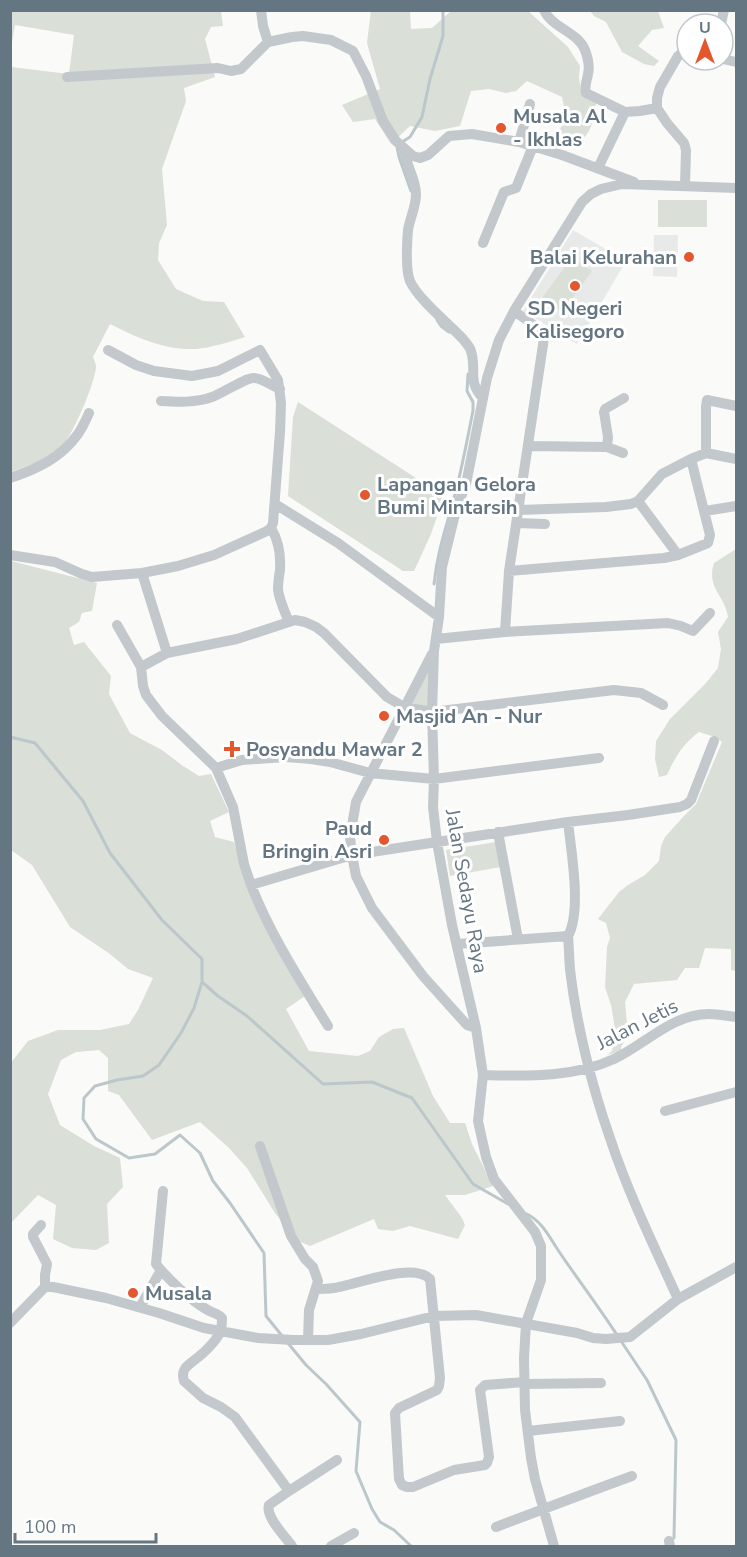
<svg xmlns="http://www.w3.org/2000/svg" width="747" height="1557" font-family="'Nunito Sans',sans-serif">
	<rect width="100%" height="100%" fill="#fafaf8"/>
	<path fill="#e8e9e9" d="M573,230l53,31 -49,83 -54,-33z
		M654,235h24l-1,42 -24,-1z"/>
	<path fill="#dadfd7" d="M371,10l39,1 1,18 21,-1 19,-17h77l40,36 12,19 -1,11 2,15 16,11c-5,7 -3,12 -5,20 -2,10 -11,18 -17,26l-22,-4 13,-29 -4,-19 -35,-16 -11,10 -10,2 -17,-4 -18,2 -11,35 -25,5 -25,-5 -19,18 -16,-25 -22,3 -11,-17 38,-16 -13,-46z
		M11,11h210l2,15 -12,1 -6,12 10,38 -31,11 2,13 -24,68 5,56 -8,18 -1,17 18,29 27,12 21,1 21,35c-11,3 -21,7 -32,9 -36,10 -71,-6 -103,-22l-17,33c1,3 3,7 3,9 0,16 -26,76 -38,86 -7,6 -37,16 -47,20v-405l58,7 5,-39 -59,-10 -4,23z
		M590,11h68l6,17 -12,2 -14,16 21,15 -5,5 -10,-2 -22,-12 -16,-30 -12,-6z
		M658,200h49v27h-49z
		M572,257l20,14 -30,41 -20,-14z
		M298,402l146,94 -13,38 -17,37h-11l-115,-75 5,-79z
		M736,549v422l-5,-1v-21l-26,-1 -6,20h-14l-8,12 -43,4 -9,18 3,33 -7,12v4l-14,4 5,-4 4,-17 -5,-29 -6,-18 2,-40 3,-9 -4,-15 -8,-4 21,-27 9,-7 17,-10 14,-14 2,-15 4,-9 18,-20 13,-13 26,-62 -7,-5 -16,-5c-16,12 -24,25 -32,43l-8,2 -4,-18 1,-18 14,-22 36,-36 12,-15 3,-19 -3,-17 10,-15c-3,-22 -22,-29 -14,-54z
		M11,561l86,22 -5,28 -10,2 -3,9 -10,6 5,17 10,-3 27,34 -2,18 21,39 32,17 21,16 16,10 12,-2 18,38 -19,9 5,16 19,5 10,34 61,120 -19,13 23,42 49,5 12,-5 9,-14 14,-8 11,-1 29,68 17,27h15l7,21 21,42 -28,9h-20l17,23 3,7 -7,14 -48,-13 -17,5 -15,-2 -4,-10 -64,27 -12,-5 -23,-28 -28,-45 -18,-20 -29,-26 -48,18 -33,-45 -11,-4v-33l-9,-8 -23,2 -15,8 -13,34 12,31 34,21 26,12 3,29 -16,17 2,39 -13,7 -24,-2 -19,-9 3,-34 -18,-10 -27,28 -1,-159 18,-23 30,-11h42l29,-6 9,-14 15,-32 -25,-9 -18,-15 -40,-27 -38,-62 -21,-15z
		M432,659l-2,51 -22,-5z
		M496,842l5,25 -51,9 -4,-26z"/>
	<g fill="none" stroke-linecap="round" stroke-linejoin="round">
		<path stroke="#bbc7cb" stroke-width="3" d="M402,142l8,-5 12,-20 8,-38 13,-43v-26
			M397,147l2,10 12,34
			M437,320l4,6 8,6
			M434,584c3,-31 12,-56 20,-86 8,-29 13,-58 19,-87v-9l-6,-11 1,-17
			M10,737l25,6 48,58 27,52 52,67 40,39v23l-8,26 -13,25 -22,32 -16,11 -26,4 -22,6 -11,12 -1,21 13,20 33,19 26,-4 25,-19 20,18 13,28 17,22 34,50 2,63 17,21
			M202,982l16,14 29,20 76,68 49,-2 40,16 61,86 35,20
			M527,1214c17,9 23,25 33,39 19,28 39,54 57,82
			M621,1341l26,39 29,60 -2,98
			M287,1342l19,23 20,19 34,38 -4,49 16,38 8,13 14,8 17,16"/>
		<path stroke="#c3c8cc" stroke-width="10" d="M261,10l2,16 5,16
			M544,10c8,18 33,21 41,40 3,8 5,16 3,24 -1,7 -4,11 -2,19l39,19 15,-1 17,-3
			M721,24l3,-14
			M723,59l13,3
			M67,77l151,-9 13,3 10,-2 27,-27 24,-5 11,-1 28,4 22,11 13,25 17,45 13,20 17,15 7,2 8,-3 21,-19 23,-2 47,8 43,13 72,27
			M519,142l11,-38
			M404,150c2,15 12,29 12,44 0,13 -6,24 -8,36 -1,13 -3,39 2,51 8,18 39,43 53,58 3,4 7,8 8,12 6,19 -4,31 12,47
			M598,168l27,-56
			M685,186l1,-36 -2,-7 -17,-20 -10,-15v-10l3,-11 18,-31 4,-3 5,-1
			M483,243l21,-51 12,-4 17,-42
			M161,401c17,1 34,2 51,-4 9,-3 35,-20 42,-19 8,0 18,8 26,11
			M528,446l79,1 16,6
			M607,447l1,-10 -4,-25 1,-3 19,-11
			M706,453v-46l1,-7 29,6
			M706,453l30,6
			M10,478c27,-9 51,-20 68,-44 4,-6 8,-14 11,-21
			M638,501l40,54
			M275,504l63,39 101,74
			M519,510l87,-3 25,-3 7,-3 24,-27 29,-15
			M705,511l31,-5
			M517,523l28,1
			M271,528c8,13 10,26 9,42 -1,6 -2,13 -2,19 1,11 7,23 11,33
			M10,555l45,7 27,12 10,3 50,-4 36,-7 36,-11 53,-24 4,-3 2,-5 7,-91 1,-29 -3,-23 -18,-30 -42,21 -26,5 -38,-5 -18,-6 -28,-15
			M509,571l155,-13 14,-3 30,-12 2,-8 -19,-76 15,-6
			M142,573l25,80
			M117,625l24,42 2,19 3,9 16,21 54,52 26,-8 44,-3 25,2 19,3 40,11 64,6 165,-21
			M505,632l163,-9 13,3 12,5 17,-18
			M436,639l69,-7 4,-61 35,-233 -3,-8 -27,-19
			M432,654l-76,148 -6,35 2,18 4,21 16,32 51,68 44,49 9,3
			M141,667l26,-14 70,-14 58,-19 10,2 11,5 8,6 63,64 17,10 28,5 182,-22 27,3 22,12
			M216,768l17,39 11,57 7,21 101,-30 216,-33 60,-7 52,-8 7,-3 4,-4 23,-59
			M568,822c3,28 14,89 0,114
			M498,832l20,107
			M251,885c20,51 49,95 77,141
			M457,944l111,-8c1,11 1,22 2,33 6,54 22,118 40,169 18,55 44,108 68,161
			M483,1075c44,1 90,3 131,-16 32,-15 58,-45 95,-45 9,0 18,2 27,3
			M665,1111l71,-19
			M260,1146l31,90 14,23 8,8 5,14 -9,29 -1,30
			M163,1191l-7,73c10,13 35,37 50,45 5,4 12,4 16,9 0,4 0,10 -2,14 -3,8 -16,21 -23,26 -8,7 -17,10 -13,23l19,17 18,9 14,10 54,74 -20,14c-4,12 16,31 23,41
			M41,1225l-8,9v3l14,27 -2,11v12
			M316,1289c7,0 16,0 23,-2 21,-4 75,-25 91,-8l10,99 -1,8 -2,4 -38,18 -4,5 4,66 3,6 5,2h6l41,-17 31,-5 2,-2 2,-6 -9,-67 5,-5 40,-3
			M140,1307l21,-37
			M10,1323l35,-36h8l53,11 53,15 45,15 54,10 35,2h35l33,-6 73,-18 42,-1 101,18 16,5 13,1 24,-2 48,-38 58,-32
			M525,1384l76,-1
			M528,1431l92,-10
			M289,1491l48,-31
			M496,1527l98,-37 38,-14
			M669,1541l1,5
			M331,1546l23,-13
			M554,1546l-19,-67 -4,-21 -6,-48 -1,-52 2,-35 15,-43v-34l-6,-14 -41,-53 -8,-22 -8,-36 5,-46 -7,-47 -24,-103 -15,-83 -4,-35 1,-28 -2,-67 2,-61 5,-34 3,-50 14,-57 10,-26 21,-106 12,-38 15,-29 68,-109 9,-8 10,-5 21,-5 114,4"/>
	</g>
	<g fill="#e4572e" stroke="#fff" stroke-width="2">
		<circle cx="501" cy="128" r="6"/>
		<circle cx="689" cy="257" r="6"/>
		<circle cx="575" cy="286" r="6"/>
		<circle cx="365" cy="495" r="6"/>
		<circle cx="384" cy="716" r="6"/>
		<path d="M229 740h6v6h6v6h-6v6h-6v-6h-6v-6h6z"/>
		<circle cx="384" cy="840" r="6"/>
		<circle cx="133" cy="1293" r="6"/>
	</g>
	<g text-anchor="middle" stroke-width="6" stroke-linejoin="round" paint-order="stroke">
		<g font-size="20" font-weight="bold" fill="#657683" stroke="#fff" text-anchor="start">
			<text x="513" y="123">Musala Al<tspan x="513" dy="23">- Ikhlas</tspan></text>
			<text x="677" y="264" text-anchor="end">Balai Kelurahan</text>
			<text x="575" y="315" text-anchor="middle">SD Negeri<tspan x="575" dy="23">Kalisegoro</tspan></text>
			<text x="377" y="491">Lapangan Gelora<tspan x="377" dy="23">Bumi Mintarsih</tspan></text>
			<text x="396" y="723">Masjid An - Nur</text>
			<text x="246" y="756">Posyandu Mawar 2</text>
			<text x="372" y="835" text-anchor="end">Paud<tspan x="372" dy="23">Bringin Asri</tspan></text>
			<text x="145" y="1300">Musala</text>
		</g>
		<g font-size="20" fill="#657683" stroke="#fff">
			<text transform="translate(467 891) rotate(80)" y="7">Jalan Sedayu Raya</text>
			<text transform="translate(637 1024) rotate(-27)" y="7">Jalan Jetis</text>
		</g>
	</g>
	<rect width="747" height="1557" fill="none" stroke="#657683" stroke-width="24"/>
	<g transform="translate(705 42)"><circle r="28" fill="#ffffff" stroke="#c1c8cd" stroke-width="1.5"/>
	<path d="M0-4.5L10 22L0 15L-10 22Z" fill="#e4572e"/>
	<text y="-9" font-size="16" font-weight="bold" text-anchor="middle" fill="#657683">U</text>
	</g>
	<path d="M15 1533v9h141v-9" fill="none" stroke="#657683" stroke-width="3"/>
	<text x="24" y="1533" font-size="18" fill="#657683" stroke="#ffffff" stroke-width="4.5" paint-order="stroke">100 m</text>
</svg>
